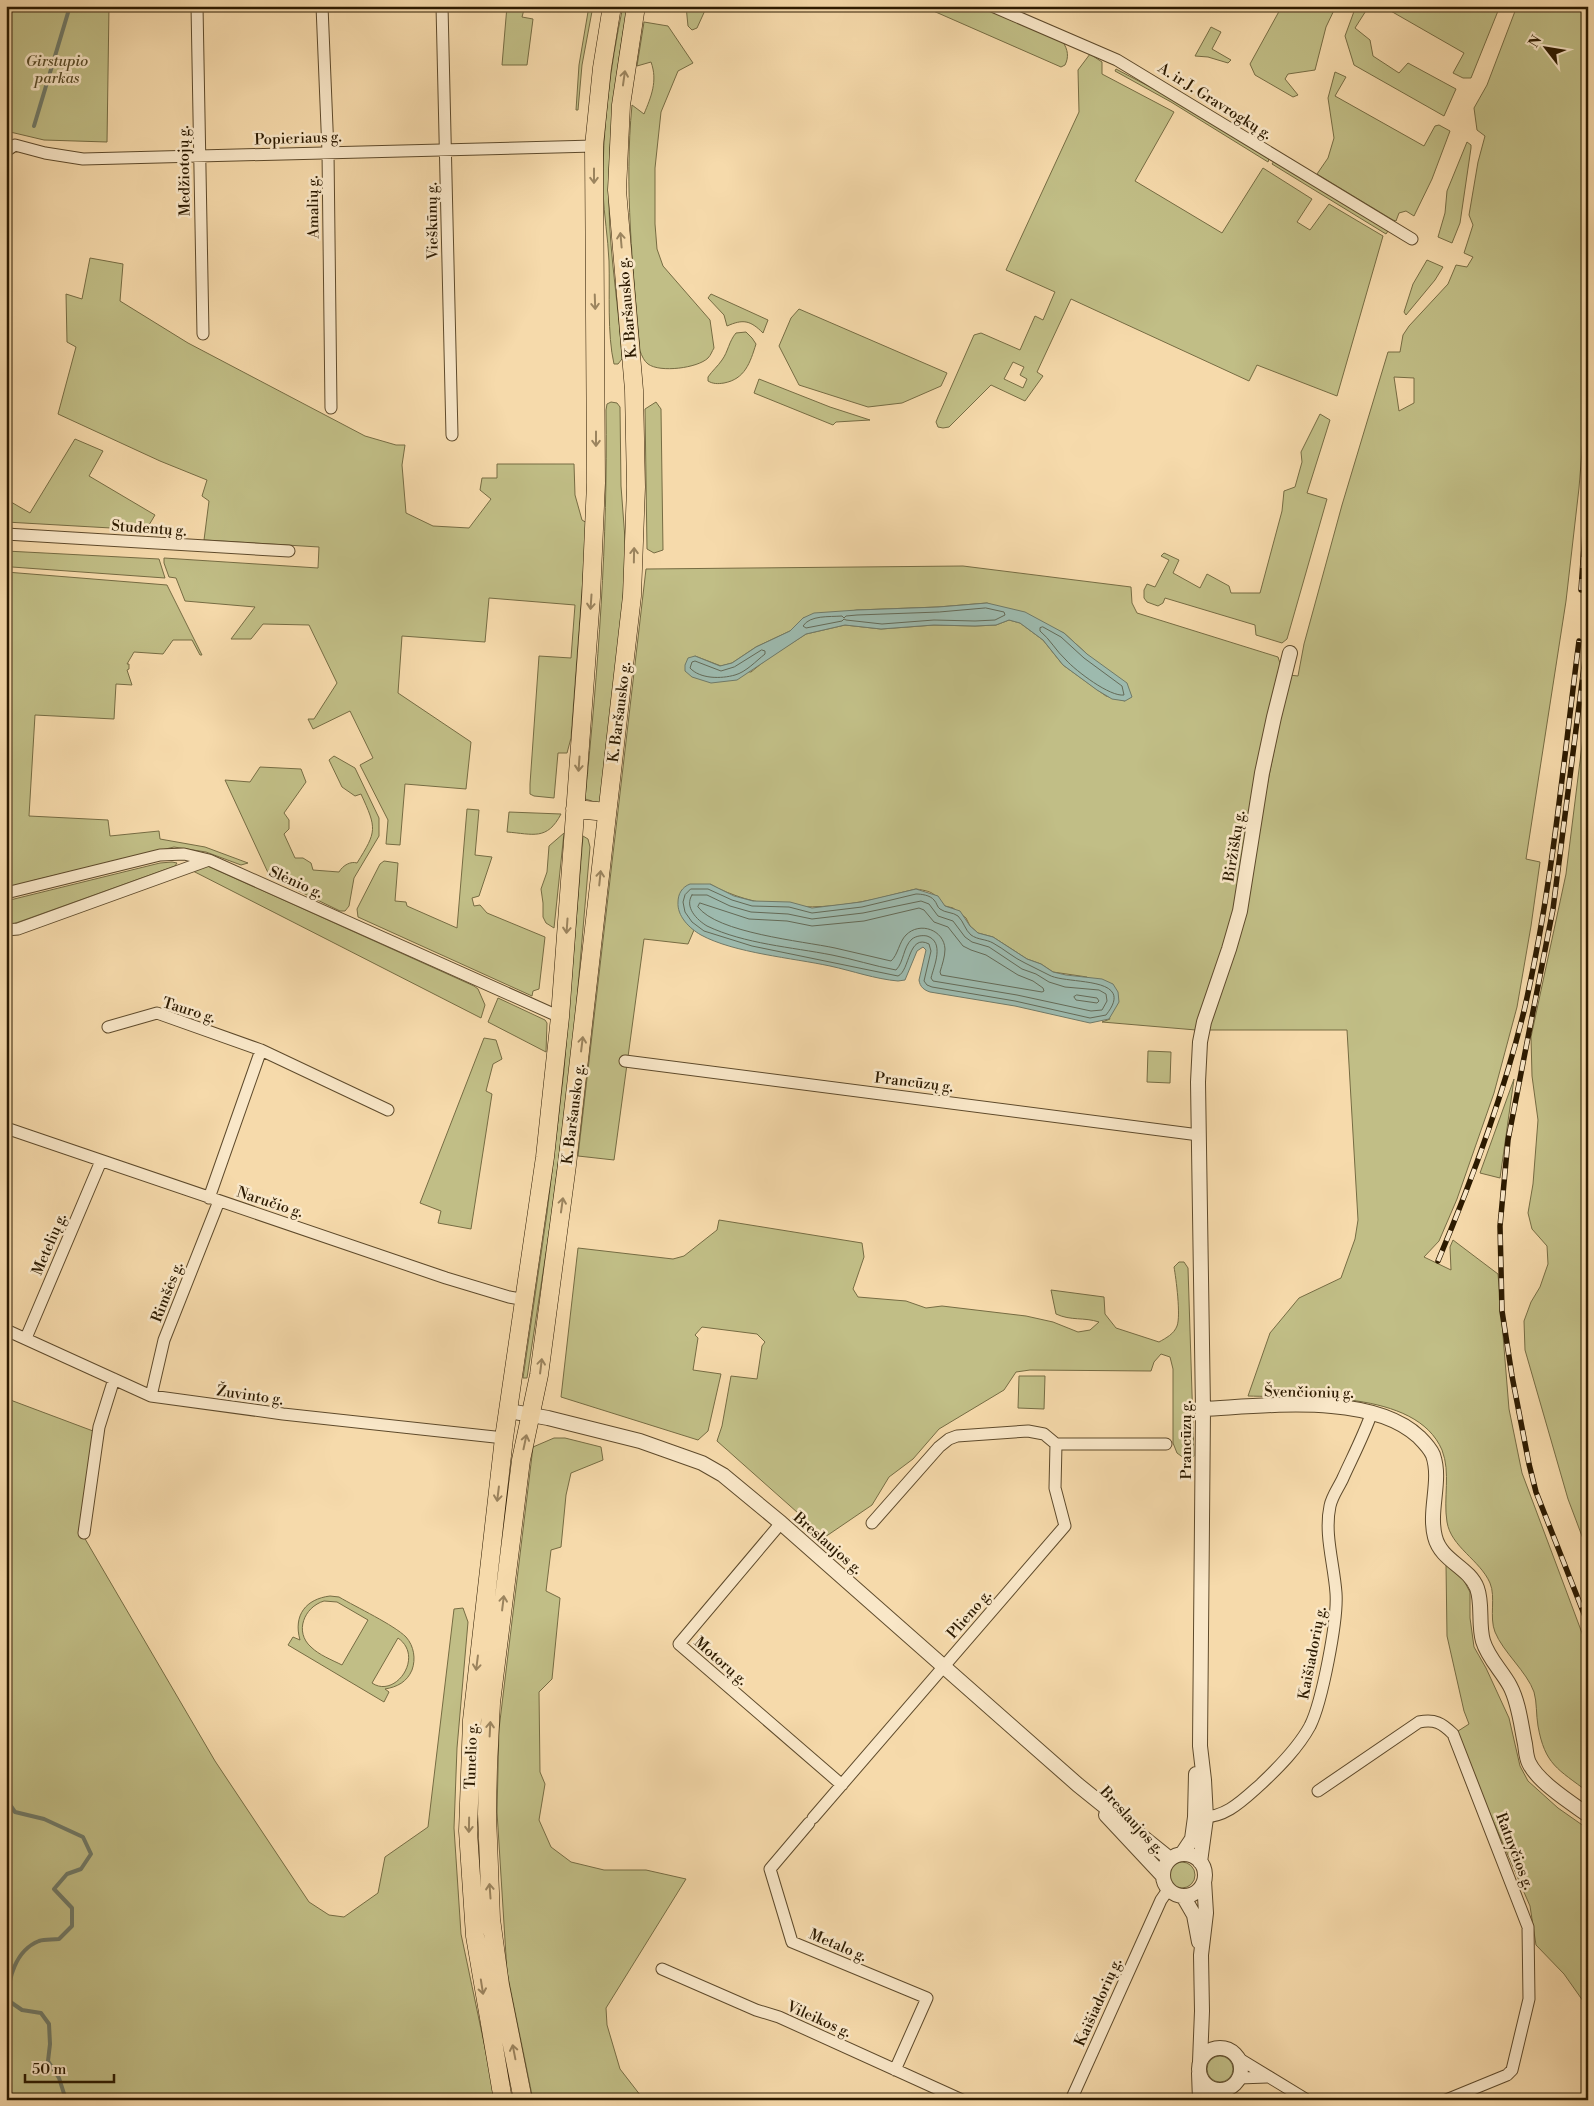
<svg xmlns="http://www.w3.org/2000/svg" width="1594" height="2106" font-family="'Libre Bodoni',serif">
	<rect width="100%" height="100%" fill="#f6daab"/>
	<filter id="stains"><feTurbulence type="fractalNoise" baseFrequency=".004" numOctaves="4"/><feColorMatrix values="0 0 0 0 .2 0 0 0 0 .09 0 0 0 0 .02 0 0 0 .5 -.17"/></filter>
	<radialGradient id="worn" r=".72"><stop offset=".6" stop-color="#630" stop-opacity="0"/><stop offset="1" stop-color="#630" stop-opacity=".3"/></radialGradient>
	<path fill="#c1be86" stroke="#766c43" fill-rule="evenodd" d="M6,6h103l-2,136 -63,-2 -38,-9z
		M507,6h18l-3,11 11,2 -6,46h-25z
		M589,6h4l-11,59 -4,45h-2l3,-45z
		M623,6h5c-13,67 -20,133 -19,201 1,51 10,101 13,152l-4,5h-4c-7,-30 -4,-72 -5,-103 -1,-23 -5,-46 -6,-69 -1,-62 7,-125 20,-186z
		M686,6h21l-10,22 -5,2 -4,-4z
		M922,6h56l85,36c5,8 6,15 2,23l-4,2z
		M1282,6h54l-10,21 -11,43 -27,4 -3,5 13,16 -5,2 -38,-22 -5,-11z
		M1356,6h13l-14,22 15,12 3,16 26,17 9,-10 48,26 -12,27 -90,-51 -9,-29z
		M1382,6h118l-29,72h-8l-10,-5 11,-20z
		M1517,6h71v371l-9,111 -13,113 -40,258 14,3 -9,64 -14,81 -23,86 -37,106 -18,42 -15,16 27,13 -1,-23 3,-7 45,34 11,135 13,64 66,176v143c-30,-23 -43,-27 -50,-66 -2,-11 -1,-24 -4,-34 -7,-20 -31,-40 -39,-60 -6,-15 1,-35 -5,-49 -10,-23 -39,-36 -43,-61 -4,-24 4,-49 -5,-72 -26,-61 -138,-52 -194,-54l22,-63 29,-35 42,-20 14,-39 3,-19 -11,-190h-140l25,-69 14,-49 18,-111 25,-126 9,1 6,-32 38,-139 46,-153h12l3,-17 6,-9 39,-42 8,-19 11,2 6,-10 -9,-4 9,-28 -4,-10 9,-53 7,-26 -8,-6 -3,-22 13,-23zM1394,377l20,1v25l-15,8z
		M644,22l24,4 25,37 -15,8 -17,41 -6,56v56l2,25 6,17 47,54 4,28c-2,3 -3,7 -6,10 -10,10 -48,15 -60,6 -4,-3 -6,-8 -8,-13 -7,-82 -16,-164 -8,-246l12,9c7,-17 14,-33 7,-52l-14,4z
		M1211,27l10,5 -9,17 19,11 -3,3 -20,-6 -13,-1z
		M1090,54l12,8v12l72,38 -39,69 87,52 41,-65 49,31 -15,23 13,8 19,-26 54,32 -46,160 -80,-31 -8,16 -178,-82 -34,73 6,4 -18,25 -34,-16 -42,42 -6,1 -5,-1 -2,-5 2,-5 36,-82 7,-2 39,17 15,-34 8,4 11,-26 1,-2 -49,-22 73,-158 -1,-42zM1013,362l11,5 -4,8 7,4 -4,9 -19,-9z
		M1116,69l53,28 100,62 -1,3 -97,-60 -56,-31z
		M1335,72l11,5 -11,19 89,50 11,-20 4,-1 11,6 -18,48 -18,37 -8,-5 -7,2 -3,8 -3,-1 -76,-46 11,-16 6,-20 -6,-40z
		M1467,142l4,3v3l-11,75 -8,20 -14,-6 7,-24 2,-22z
		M1274,161l114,70 -2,3 -114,-70z
		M90,258l33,6 -3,37 68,42 177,93 31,9h9l-3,20 4,48 27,13 36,2 22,-29 -11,-9 2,-12h15v-14h77l1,31 7,25 5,3 -16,215 -4,15h-9l-4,45 -20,-2 -4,-2v-10l9,-128 32,2 4,-53 -86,-7 -4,44 -83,-6 -4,57 73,49 -5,47 -61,-5 -5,61 -14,-1 2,-24 -28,-55 13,-7 -23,-47 -37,18 -5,-10h6l23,-36 -28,-58 -46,-1 -12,15h-20l24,-32 -70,-6 -9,-23 -7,-1 -5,-14v-5l154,10 1,-21 -115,-7 5,-39 -7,-5 5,-16 -47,-19 -102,-47 18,-67 -9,-5 -1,-48 16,5z
		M1427,260l16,7 -8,13 -29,35 -2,-3 9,-28z
		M711,294l57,26 -5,13c-13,-13 -20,-14 -36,-7l-3,-11 -16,-17z
		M799,309l148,64 -6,13 -39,17 -34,4 -69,-22 -20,-39 12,-28z
		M746,332l6,6 4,6c-6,19 -11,35 -32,39 -6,1 -11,1 -16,-2v-4c4,-6 10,-11 14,-17 6,-8 7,-19 14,-27z
		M759,379l71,28 40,13 -34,2 -3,3 -79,-32z
		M611,402l6,1 3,4 1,79 5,66 -5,78 -21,176 -8,-5 -7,-2c13,-129 23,-259 21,-389l1,-6z
		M656,402l5,7 2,141 -9,3 -7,-4 -2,-140z
		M1320,414l10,6 -23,73 20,6 -40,140 -5,4 -26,-8 -1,-10 -90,-27 -2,5 -5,3 -11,-4 -3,-4v-8l3,-6 8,3 14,-27 -8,-4 3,-3 15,7 -6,13 27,15 7,-14 22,12 2,7h29l22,-82 2,-20 11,-4 7,-25 -1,-10z
		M75,439l28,12 -14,25 66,39 -9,15 -140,-8v-11l5,-9 19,11z
		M6,551l153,8 6,19 -153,-11 -6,-2z
		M963,566l168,21 1,16 5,10 141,44 2,6 -43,239 -41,128 -94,-8 8,-3 -23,-42 -34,-5 -12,-8 -14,-5 -34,-22 -15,-4 -8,-7 -4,-8 -13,-10 -8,-2c-12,-12 -9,-14 -29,-17 -18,4 -37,10 -56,13 -49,9 -106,7 -150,-18l-22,41 6,5 -6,14 -44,-5 -30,221 -36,-4 68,-587zM987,603l77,30 23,21 38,47 -19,-5 -43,-31 -20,-25 -23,-17 -11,-3 -13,5 -21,1 -41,-1 -53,4 -36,-4 -39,9 -39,25 -16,13 -66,-7 10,-9 26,10 11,-3 24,-16 34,-16 13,-13 54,-8 81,-3z
		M6,572l161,13 35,70h-2l-8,-15h-19l-10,14 -29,-2 -7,12h2v5l-2,1 5,15 -16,-1 -2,35 -79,-4 -6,101 79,4 2,16 49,-5 1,8 45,8 43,16 -7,2 -35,-13 -32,-5 -139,33 -29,9z
		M1588,697v855l-20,-53 -43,-149 -1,-29 7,-19 9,-15 8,-23 -1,-18 -15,-17 -4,-16 5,-29 5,-64 -6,-44 -1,-39 35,-163z
		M334,756l21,12 24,50v18l-25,42 -5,28 -4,5h-5l-70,-34 -45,-97 25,2 10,-15 41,2 5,13 -22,31 5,7v9l-5,5 11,24h8l8,5 2,7 26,2c4,-7 12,-11 18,-9 20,-32 20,-34 4,-69l-6,2 -13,-9 -13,-27z
		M467,809l12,1 -4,45 17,2 -13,39 -7,2 2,8 6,-1 7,8 58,24 -6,52 -6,2 -1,5 -174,-79 -1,-8 23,-45 4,-3 14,2 -3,38 11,1 1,4 50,22z
		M509,812l52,2c-14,27 -28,20 -54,18z
		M564,833l-10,95 -8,-5 -3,-6v-14l-2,-14 6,-17 2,-26z
		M583,836l5,3 2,8 -16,187 -22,179 -25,165h-4l24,-165 17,-143z
		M172,862l5,1 -2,3 -162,58h-7v-23l154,-38z
		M208,866l266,120 4,3 7,16 -4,13 -290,-148z
		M498,998l47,22 2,3 -1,29 -58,-30z
		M484,1038l12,2 6,19 -9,5 -7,27 6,3 -21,135 -33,-6 3,-12 -21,-8z
		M1148,1051l23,1 -1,31 -23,-1z
		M1514,1079l-14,99 -20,-5z
		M719,1220l143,23 2,14 -11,32 5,8 48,4 20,7 16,-2 84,10 27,6 25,10 12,-2 9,-8c-15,-5 -28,-1 -43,-8l-5,-24 53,7 1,17 11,14 43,14c7,-4 15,-8 18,-16 4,-10 -1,-48 -3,-59l5,-5h5l4,6 6,188 -6,5 -11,-8 -4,-10v-74l-3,-12 -9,-3 -7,8 -3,9 -121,-1 -14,2 -12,18 -65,39 -26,30 -24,18 -17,28 -47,32 -108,-96 5,-15 9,-50 26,3 5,-33 3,-4 -8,-8 -55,-7 -7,8 3,3 -5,32 28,4 -13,57 -10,9 -137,-43 17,-149 95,11 11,-3 33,-26z
		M1019,1376h26l-1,33 -26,-1z
		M6,1396l7,5 80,30 -12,101 134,229 94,141 20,13 15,2 34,-24 7,-36 43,-30 26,-218 9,-1 5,14 -11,126 -3,80 7,106 35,166h-490z
		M554,1438h11l36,9 2,13 -32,13 -5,22 -5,52 -10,3 -5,41 14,7 -8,81 -13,13 1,80 5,12 -6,36 12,27 20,15 33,8h42l40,9 -80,129 1,17 13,44 24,31h-111l-26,-128 -10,-160 2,-83 34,-282z
		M1446,1565l17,14 7,13v26l4,29 12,21 23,50 11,48 8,15 30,27 30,21v179l-24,-34 -28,-29 -6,-39 -75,-173 14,-9 -5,-13 -17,-75z
		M330,1596l9,1c17,10 55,28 67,40 8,9 10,22 6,33 -5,12 -15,17 -27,19l4,3 -5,10 -96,-57 5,-8 7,3c-7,-25 6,-41 30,-44zM324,1601l13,1 31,18 -26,45c-10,-5 -23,-10 -31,-18 -17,-15 -7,-40 13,-46zM398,1638c27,19 -3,61 -26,45z
		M1169 1875a13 13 0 1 1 26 0a13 13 0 1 1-26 0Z
		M1207 2069a13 13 0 1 1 26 0a13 13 0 1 1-26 0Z"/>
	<path fill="#9dbaae" stroke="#707a68" d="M987,603l38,9 39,21 23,21 40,29 5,14 -7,4 -13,-2 -15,-9 -34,-25 -20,-25 -23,-17 -11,-3 -13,5 -21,1 -41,-1 -53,4 -36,-4 -39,9 -69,46 -26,3 -19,-6 -7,-6v-6l3,-7 7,-2 25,10 12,-3 24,-16 34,-16 13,-13 11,-5 43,-3 81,-3z
		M690,884h20l24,12 19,5 37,1 22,6 49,-6 55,-13 22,7 7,10 15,5 10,15 8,7 15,4 34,22 14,5 12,8 13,3 36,4 11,5 5,8 1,10 -10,17 -19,4 -75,-17 -85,-14c-6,-2 -10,-5 -11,-12l7,-30 -3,-3 -6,4 -12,29 -7,1c-23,-2 -45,-10 -68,-15 -37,-8 -96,-13 -129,-31 -12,-7 -24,-19 -23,-33 0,-8 4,-15 12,-18z"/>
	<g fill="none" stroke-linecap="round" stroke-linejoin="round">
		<path stroke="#646a57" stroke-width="1" d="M986,608l18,4 1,3 -10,5 -20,1 -41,-1 -52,4 -36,-4 -2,-1 -2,2 -36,7 -3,-2c7,-11 26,-9 39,-10l2,2 2,-2 11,-1 82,-3z
			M1043,627l18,10 23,21 38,28 2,9c-14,2 -48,-24 -58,-35 -10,-9 -16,-21 -26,-29v-3z
			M762,650l3,1v3c-9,7 -19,18 -30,21 -14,4 -35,4 -45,-7l2,-6 3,-1 26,10 13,-4z
			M691,889h17l24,11 20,6 37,1 23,6 50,-6 54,-13c5,0 14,1 18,6 3,3 3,7 6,9 5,4 13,3 18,7 6,6 7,14 13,19 7,5 15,4 22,8 11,6 21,15 32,20 8,4 16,8 24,12 17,10 89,0 57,40l-16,3 -75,-17 -83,-14 -5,-2 -3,-4 7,-30 -2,-7c-21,-11 -19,27 -31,32l-146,-30 -48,-15 -12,-9 -7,-10 -2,-10 2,-7z
			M692,895h15l23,11 21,6 37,2 24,5 51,-6 58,-12 8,3 9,12 15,5 12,16 7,5 17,5 33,22 14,5 13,8 16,5 34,3 7,4 1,7 -5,9 -11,1 -74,-16 -84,-14 -2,-3c3,-12 14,-36 -4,-42 -5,-1 -11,0 -15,3 -9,8 -8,23 -16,31 -22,-4 -43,-11 -64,-15 -41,-8 -87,-11 -125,-29 -10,-6 -23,-19 -15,-31z
			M700,903l49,16 38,2 25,5 52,-5 55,-13 5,2 10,12 14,5 15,19 8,4 15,5 32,20 15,6 10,7 1,3 -2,1 -101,-17 -1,-3c2,-7 5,-15 5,-23 -1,-19 -25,-28 -39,-14 -7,7 -8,20 -15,26 -19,-4 -37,-9 -56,-13 -33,-7 -118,-15 -137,-41z
			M1077,995l20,3 2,3 -2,2 -21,-3 -2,-3z"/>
		<path stroke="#707a68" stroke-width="4" d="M34,126l36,-120
			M6,1695l3,19 -3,5
			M6,1799l9,13 29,7 39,18 8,17 -10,15 -14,5 -13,15 18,19v18l-13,13c-6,1 -14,0 -20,2 -23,9 -32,38 -30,60l13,9 19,3 8,11 1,20 -2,17 11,17 7,22
			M92,2100h18"/>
		<g stroke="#5e4a2b" stroke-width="13">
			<path id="minor" d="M197,6l6,328
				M322,6l6,146 3,256
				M442,6l10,429
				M992,6l125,54 295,179
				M6,151l9,-6 30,8 38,6 511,-13
				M6,534l283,17
				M6,893l154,-38 24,-1 25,6 351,157
				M6,930l12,-1 191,-69
				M108,1027l49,-14 104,37 127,60
				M625,1061l574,74
				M6,1128l440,150 63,19 17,3
				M209,1198l52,-148
				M6,1330l145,66 132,18 221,24
				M26,1338l75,-177
				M151,1396l13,-56 55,-139
				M1056,1444h110
				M781,1523l-102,121 163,141
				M84,1533l15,-106 15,-48
				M1318,1791l101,-69c16,-3 23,1 34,12l75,193 1,72 -17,71 -5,5 -61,25
				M1199,1817c26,2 44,-17 62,-33 18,-17 37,-36 49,-58 12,-24 28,-106 26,-133 -2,-29 -12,-59 -6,-87 2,-10 9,-19 13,-28 10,-22 21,-43 29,-66
				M813,1818l252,-292 -10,-38 1,-44 -12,-10 -16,-3 -71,5 -8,3 -10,8 -67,76
				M809,1823l-39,46 22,73 135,56 -32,72
				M662,1969l94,41 23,7 183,83
				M1238,2058l69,42
				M1239,2078l28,-1
				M1071,2100l90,-200 7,-10"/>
		</g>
		<g stroke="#5e4a2b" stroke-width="16">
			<path id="tertiary" d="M1203,1409c62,-3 168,-17 216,28 5,5 11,11 14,18 9,26 -5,55 2,82 6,24 34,30 42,51 6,16 1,36 6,53 5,17 19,30 27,45 9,17 11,39 15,58 1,6 1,13 4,19 9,19 42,40 59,52
				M509,1411l39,7 92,23 62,22 21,12 58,48 297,262 92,74
				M1106,1815l57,61
				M1182,1854l10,-15 3,-22 1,-43
				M1163 1875a21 21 0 1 1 42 0a21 21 0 1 1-42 0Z
				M1200,1862l6,-44 -2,-38 -4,-34 3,-337 -5,-327 2,-40 4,-20 25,-73 11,-38 22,-138 12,-56 16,-64
				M1183,1896l11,19 5,27
				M1199 2069a21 21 0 1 1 42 0a21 21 0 1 1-42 0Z
				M1200,2062l2,-51 -1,-56 5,-42 -2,-32
				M1199,2073l1,27"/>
		</g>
		<g stroke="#2c1a00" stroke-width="19">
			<path id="primary" d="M575,809l32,3
				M503,2100l-28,-164 -7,-105 4,-111 32,-282 41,-281 15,-140 31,-420 5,-114 -2,-337 8,-78 10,-62
				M523,2100l-23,-115 -9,-66 -4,-105 1,-47 3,-64 30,-243 18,-85 28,-210 65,-569 4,-109 -2,-97 -17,-200 4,-85 15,-99"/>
		</g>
		<use href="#minor" stroke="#f9e7c8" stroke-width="11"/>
		<use href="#tertiary" stroke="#f9e7c8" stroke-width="14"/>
		<use href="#primary" stroke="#f6daab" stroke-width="18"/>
		<g stroke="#2c1a00" stroke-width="5.5">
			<path id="rail" d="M1588,581l-3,78 -32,250 -45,231 -8,86 2,85 10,65 17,88 7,28 52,132
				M1581,590l7,-101
				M1438,1261c34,-81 65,-164 86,-250 28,-121 39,-246 55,-370"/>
		</g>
		<use href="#rail" stroke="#f9e7c8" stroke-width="4" stroke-dasharray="11" stroke-linecap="butt"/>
	</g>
	<defs><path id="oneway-shaft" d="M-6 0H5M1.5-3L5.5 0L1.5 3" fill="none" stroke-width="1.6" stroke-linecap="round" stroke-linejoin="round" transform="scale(1.25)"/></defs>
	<g stroke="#9b845e">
		<use href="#oneway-shaft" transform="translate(624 78) rotate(-82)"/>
		<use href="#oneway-shaft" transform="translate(594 176) rotate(90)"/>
		<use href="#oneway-shaft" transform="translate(621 240) rotate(-95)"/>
		<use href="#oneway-shaft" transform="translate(595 302) rotate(88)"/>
		<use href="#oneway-shaft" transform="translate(596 439) rotate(90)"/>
		<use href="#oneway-shaft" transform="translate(634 555) rotate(-89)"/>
		<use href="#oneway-shaft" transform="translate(591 602) rotate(94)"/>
		<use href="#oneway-shaft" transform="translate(579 764) rotate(94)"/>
		<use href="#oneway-shaft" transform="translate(600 878) rotate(-84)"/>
		<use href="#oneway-shaft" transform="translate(567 926) rotate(94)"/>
		<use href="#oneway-shaft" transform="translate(582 1044) rotate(-83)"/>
		<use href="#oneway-shaft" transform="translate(562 1205) rotate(-82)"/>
		<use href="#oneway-shaft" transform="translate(541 1366) rotate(-83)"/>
		<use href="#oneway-shaft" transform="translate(525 1442) rotate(-78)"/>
		<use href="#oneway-shaft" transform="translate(498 1494) rotate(97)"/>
		<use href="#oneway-shaft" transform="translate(503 1603) rotate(-83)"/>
		<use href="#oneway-shaft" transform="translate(477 1663) rotate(97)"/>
		<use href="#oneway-shaft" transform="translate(490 1729) rotate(-87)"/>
		<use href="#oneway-shaft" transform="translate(469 1825) rotate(91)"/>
		<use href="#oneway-shaft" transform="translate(490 1891) rotate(-94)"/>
		<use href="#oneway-shaft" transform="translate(482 1987) rotate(81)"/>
		<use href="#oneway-shaft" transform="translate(514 2052) rotate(-101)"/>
	</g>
	<g text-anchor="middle" stroke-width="5" stroke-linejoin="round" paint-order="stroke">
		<g font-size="15" font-style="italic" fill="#594b28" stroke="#f9e7c8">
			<text x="57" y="66">Girstupio<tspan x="57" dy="17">parkas</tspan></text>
		</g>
		<g font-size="15" fill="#2c1a00" stroke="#f9e7c8">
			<text transform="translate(1215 101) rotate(32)" y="5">A. ir J. Gravrogkų g.</text>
			<text transform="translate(298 138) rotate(-2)" y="5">Popieriaus g.</text>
			<text transform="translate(184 171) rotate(-91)" y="5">Medžiotojų g.</text>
			<text transform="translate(313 207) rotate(-91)" y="5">Amalių g.</text>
			<text transform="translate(432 221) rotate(-91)" y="5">Vieškūnų g.</text>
			<text transform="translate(627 308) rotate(-95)" y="5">K. Baršausko g.</text>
			<text transform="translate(149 528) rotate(4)" y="5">Studentų g.</text>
			<text transform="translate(619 712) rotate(-83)" y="5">K. Baršausko g.</text>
			<text transform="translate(1234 846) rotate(-81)" y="5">Biržiškų g.</text>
			<text transform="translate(296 882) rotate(24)" y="5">Slėnio g.</text>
			<text transform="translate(189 1010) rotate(17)" y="5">Tauro g.</text>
			<text transform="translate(914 1082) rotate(7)" y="5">Prancūzų g.</text>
			<text transform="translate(573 1114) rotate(-83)" y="5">K. Baršausko g.</text>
			<text transform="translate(270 1202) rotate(18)" y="5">Naručio g.</text>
			<text transform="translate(49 1244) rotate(-67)" y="5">Metelių g.</text>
			<text transform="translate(167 1292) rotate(-69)" y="5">Rimšės g.</text>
			<text transform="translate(1309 1392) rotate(1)" y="5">Švenčionių g.</text>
			<text transform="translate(250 1395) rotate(8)" y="5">Žuvinto g.</text>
			<text transform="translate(1186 1440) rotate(-90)" y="5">Prancūzų g.</text>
			<text transform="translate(828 1543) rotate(41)" y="5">Breslaujos g.</text>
			<text transform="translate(969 1614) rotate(-49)" y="5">Plieno g.</text>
			<text transform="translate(1312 1653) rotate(-79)" y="5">Kaišiadorių g.</text>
			<text transform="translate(721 1661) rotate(41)" y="5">Motorų g.</text>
			<text transform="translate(471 1756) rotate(-88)" y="5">Tunelio g.</text>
			<text transform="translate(1132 1820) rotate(47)" y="5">Breslaujos g.</text>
			<text transform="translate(1515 1851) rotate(69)" y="5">Ratnyčios g.</text>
			<text transform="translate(838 1945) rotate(23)" y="5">Metalo g.</text>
			<text transform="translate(1098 2002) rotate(-66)" y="5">Kaišiadorių g.</text>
			<text transform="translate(819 2019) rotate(24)" y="5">Vileikos g.</text>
		</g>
	</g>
	<rect width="1594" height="2106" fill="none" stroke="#f6daab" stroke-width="25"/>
	<rect x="8" y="8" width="1579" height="2091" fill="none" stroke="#2c1a00" stroke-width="2.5"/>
	<rect x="12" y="12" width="1569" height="2081" fill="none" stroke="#2c1a00"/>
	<g transform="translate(1546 48) rotate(301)" stroke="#f9e7c8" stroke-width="4" paint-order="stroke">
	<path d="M0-4L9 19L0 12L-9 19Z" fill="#2c1a00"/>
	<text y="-8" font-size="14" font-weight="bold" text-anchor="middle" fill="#2c1a00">N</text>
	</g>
	<path d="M25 2074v8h89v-8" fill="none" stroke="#2c1a00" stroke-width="2.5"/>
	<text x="32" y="2074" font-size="15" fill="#2c1a00" stroke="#f9e7c8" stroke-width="4" paint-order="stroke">50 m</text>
	<rect width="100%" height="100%" filter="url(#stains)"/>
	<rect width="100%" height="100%" fill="url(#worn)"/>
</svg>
